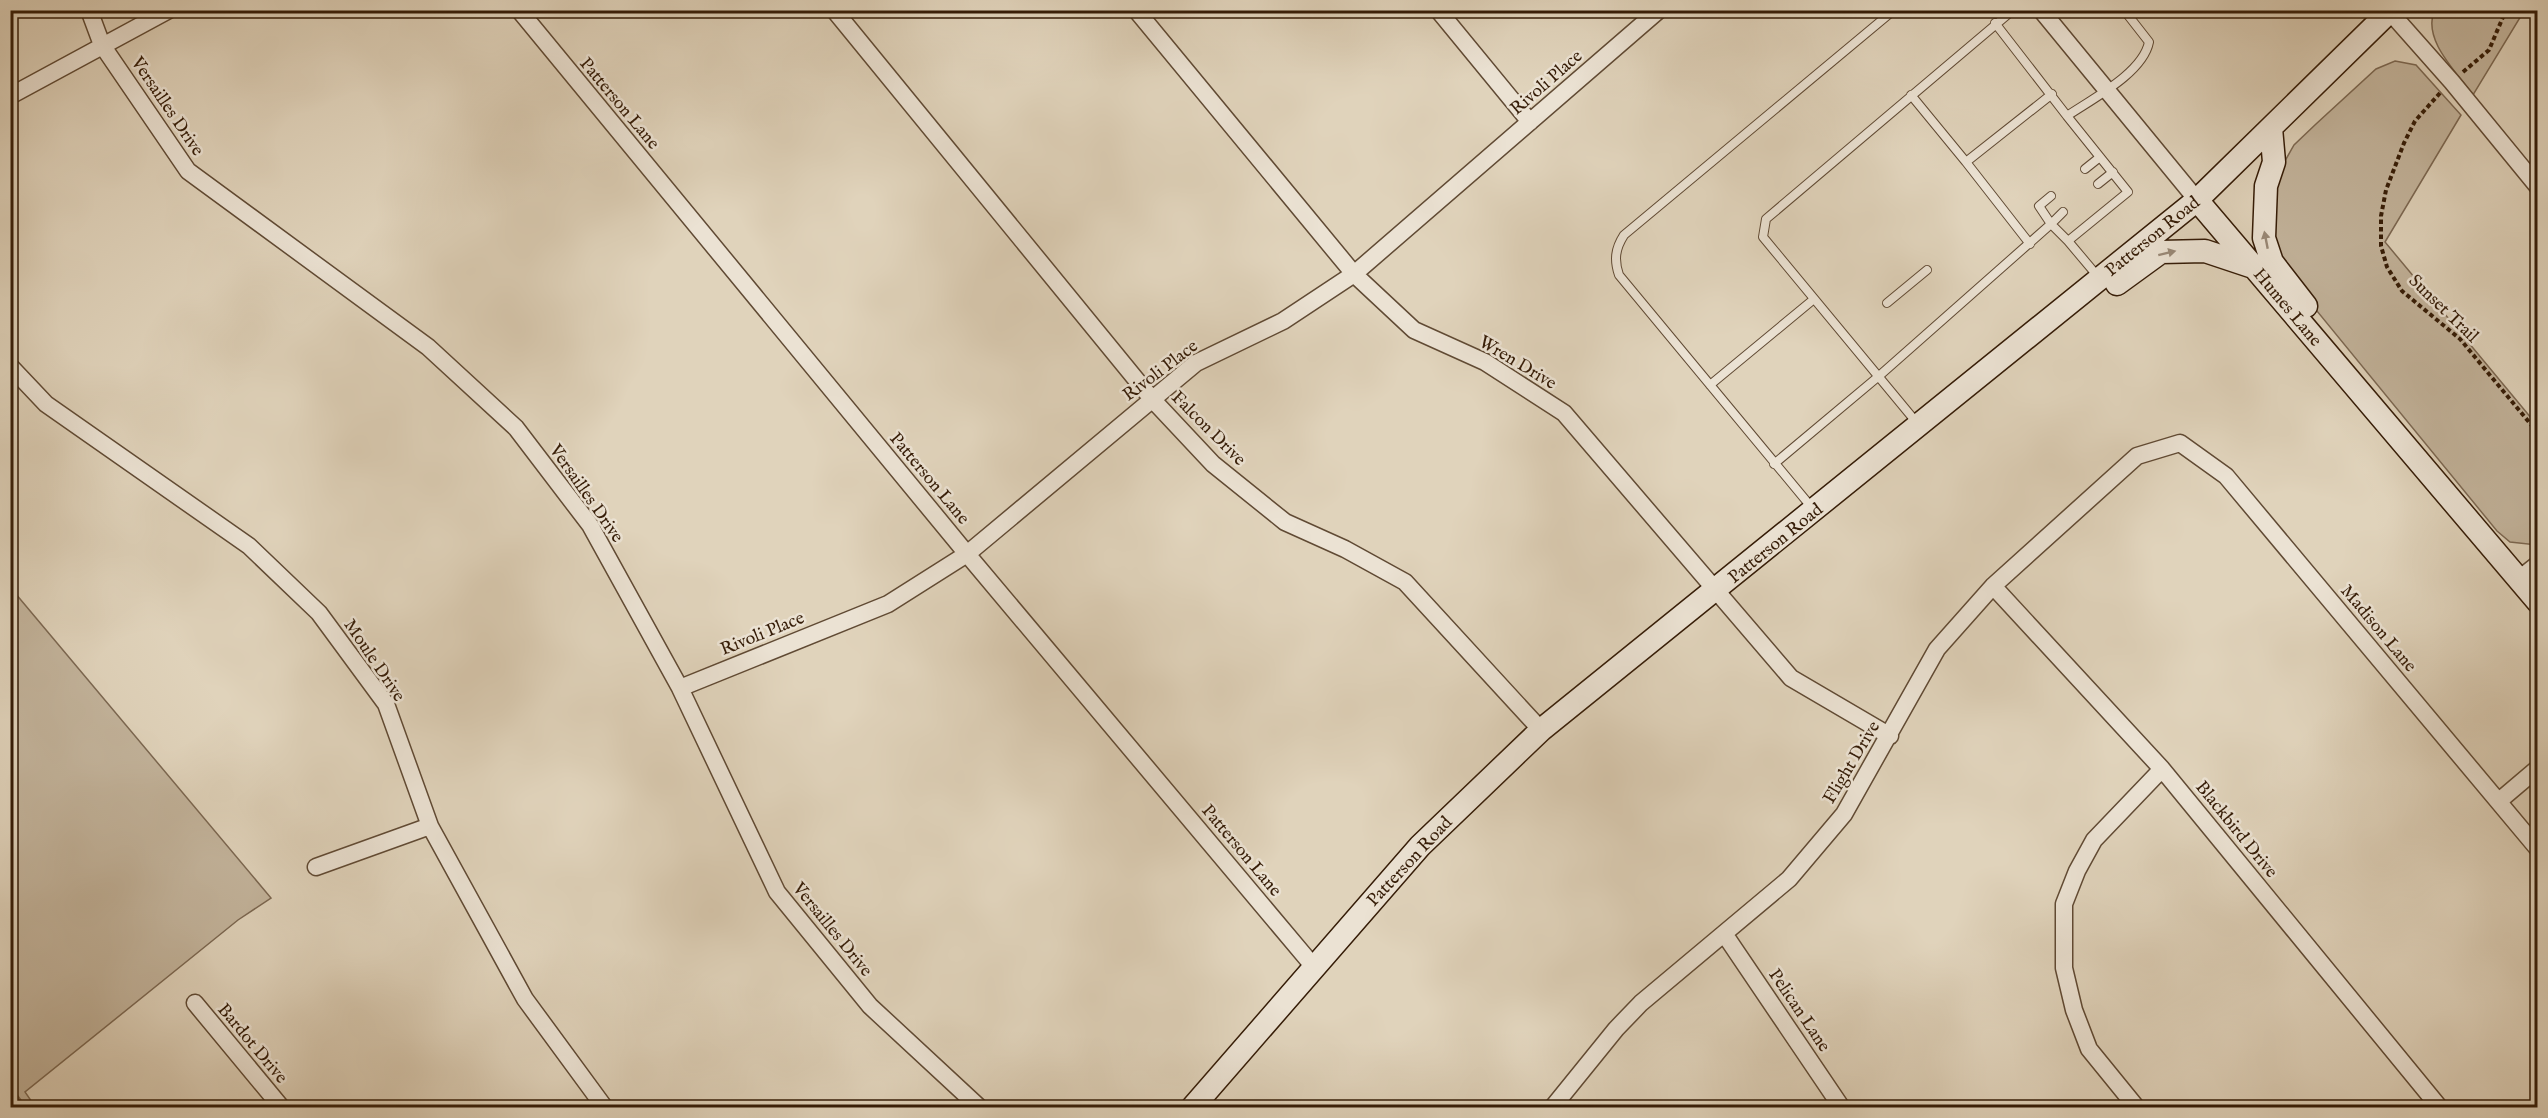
<svg xmlns="http://www.w3.org/2000/svg" width="2548" height="1118" font-family="'IM FELL English',serif">
	<rect width="100%" height="100%" fill="#e0d3bb"/>
	<filter id="stains"><feTurbulence type="fractalNoise" baseFrequency=".00333" numOctaves="4"/><feColorMatrix values="0 0 0 0 .2 0 0 0 0 .09 0 0 0 0 .02 0 0 0 .5 -.17"/></filter>
	<radialGradient id="worn" r=".72"><stop offset=".6" stop-color="#630" stop-opacity="0"/><stop offset="1" stop-color="#630" stop-opacity=".3"/></radialGradient>
	<path fill="#c3b49c" stroke="#7c6852" stroke-width="1.5" d="M2434,11h90l-51,84c-17,-24 -50,-54 -39,-84z
		M2395,61l21,4 45,50 -76,127 152,183v120l-27,-3 -13,-11 -216,-264 -11,-28 7,-64 17,-30 22,-21 60,-55z
		M10,587l261,311 -33,22 -213,172 11,16 -26,-1z"/>
	<g fill="none" stroke-linecap="round" stroke-linejoin="round">
		<path stroke="#79654e" stroke-width="6" d="M10,1089l14,19"/>
		<g stroke="#604a34" stroke-width="10">
			<path id="lane" d="M1995,23l72,93
				M1911,95l55,67
				M2085,169l15,-12
				M2098,184l15,-12
				M2051,196l-12,10 12,18 12,-12
				M2030,244l-64,-82 86,-68
				M2100,279l-32,-38 60,-49 -61,-76c25,-17 76,-43 82,-74l-25,-32
				M1887,303l40,-33
				M1710,385l104,-86
				M1917,423l-154,-186 3,-18 247,-209
				M1774,464l105,-88 172,-152 17,17
				M1813,509l-194,-234c-5,-15 -4,-26 5,-40l270,-225"/>
		</g>
		<g stroke="#604a34" stroke-width="19">
			<path id="street" d="M89,10l13,35 86,126 240,176 88,81 74,97 90,163 97,204 93,114 110,102
				M519,10l448,544 347,413
				M834,10l318,389 61,65 72,58 60,27 60,33 136,148
				M1136,10l218,264 60,56 71,32 79,51 227,265 99,58
				M1438,10l92,112
				M2041,10l156,190
				M2390,12l62,70 86,105
				M10,96l159,-86
				M10,366l36,38 203,142 70,67 67,91 44,122 95,173 80,109
				M2519,579l19,-15
				M1993,586l169,183 278,339
				M680,688l208,-84 79,-50 229,-191 87,-42 71,-47 305,-264
				M2499,801l39,-33
				M316,867l114,-41
				M1725,935l117,173
				M195,1003l87,105
				M1552,1108l64,-79 25,-26 148,-124 55,-65 93,-165 56,-63 144,-130 43,-13 46,33 312,373
				M2137,1108l-48,-59 -15,-39 -10,-42v-64l13,-33 17,-31 68,-71"/>
		</g>
		<g stroke="#351c07" stroke-width="25">
			<path id="secondary" d="M2271,128l3,34 -8,24 -2,52 8,24 34,44
				M2197,200l341,402
				M2117,284l44,-32 44,-1 48,16
				M1192,1108l228,-262 121,-116 656,-530 194,-190"/>
		</g>
		<path stroke="#351c07" stroke-width="4" stroke-dasharray="4.5 3" stroke-linecap="butt" d="M2463,72l26,-22 17,-40
			M2440,93l-25,28 -11,22 -18,47 -5,26v30l6,21 15,24 58,48 78,94"/>
		<use href="#lane" stroke="#ebe2d3" stroke-width="8"/>
		<use href="#street" stroke="#ebe2d3" stroke-width="16"/>
		<use href="#secondary" stroke="#ebe2d3" stroke-width="22"/>
	</g>
	<defs><path id="oneway-solid" d="M-6-.8H1V-3.2L6.5 0L1 3.2V.8H-6Z" transform="scale(1.5)"/></defs>
	<g fill="#998977">
		<use href="#oneway-solid" transform="translate(2266 240) rotate(-101)"/>
		<use href="#oneway-solid" transform="translate(2167 253) rotate(-14)"/>
	</g>
	<g text-anchor="middle" stroke-width="5" stroke-linejoin="round" paint-order="stroke">
		<g font-size="18" fill="#351c07" stroke="#ebe2d3">
			<text transform="translate(1546 82) rotate(-41)" y="6">Rivoli Place</text>
			<text transform="translate(620 103) rotate(50)" y="6">Patterson Lane</text>
			<text transform="translate(168 106) rotate(56)" y="6">Versailles Drive</text>
			<text transform="translate(2152 236) rotate(-39)" y="6">Patterson Road</text>
			<text transform="translate(2288 307) rotate(50)" y="6">Humes Lane</text>
			<text transform="translate(2444 308) rotate(44)" y="6">Sunset Trail</text>
			<text transform="translate(1518 362) rotate(31)" y="6">Wren Drive</text>
			<text transform="translate(1160 370) rotate(-37)" y="6">Rivoli Place</text>
			<text transform="translate(1209 428) rotate(45)" y="6">Falcon Drive</text>
			<text transform="translate(930 478) rotate(50)" y="6">Patterson Lane</text>
			<text transform="translate(587 493) rotate(55)" y="6">Versailles Drive</text>
			<text transform="translate(1775 543) rotate(-39)" y="6">Patterson Road</text>
			<text transform="translate(2379 628) rotate(50)" y="6">Madison Lane</text>
			<text transform="translate(762 633) rotate(-22)" y="6">Rivoli Place</text>
			<text transform="translate(375 660) rotate(56)" y="6">Moule Drive</text>
			<text transform="translate(1851 762) rotate(-59)" y="6">Flight Drive</text>
			<text transform="translate(2237 829) rotate(51)" y="6">Blackbird Drive</text>
			<text transform="translate(1242 850) rotate(50)" y="6">Patterson Lane</text>
			<text transform="translate(1409 861) rotate(-47)" y="6">Patterson Road</text>
			<text transform="translate(833 929) rotate(51)" y="6">Versailles Drive</text>
			<text transform="translate(1800 1010) rotate(56)" y="6">Pelican Lane</text>
			<text transform="translate(253 1043) rotate(50)" y="6">Bardot Drive</text>
		</g>
	</g>
	<rect width="2548" height="1118" fill="none" stroke="#e0d3bb" stroke-width="36"/>
	<rect x="12" y="12" width="2524" height="1094" fill="none" stroke="#351c07" stroke-width="3"/>
	<rect x="18" y="18" width="2512" height="1082" fill="none" stroke="#351c07" stroke-width="1.5"/>
	<rect width="100%" height="100%" filter="url(#stains)"/>
	<rect width="100%" height="100%" fill="url(#worn)"/>
</svg>
